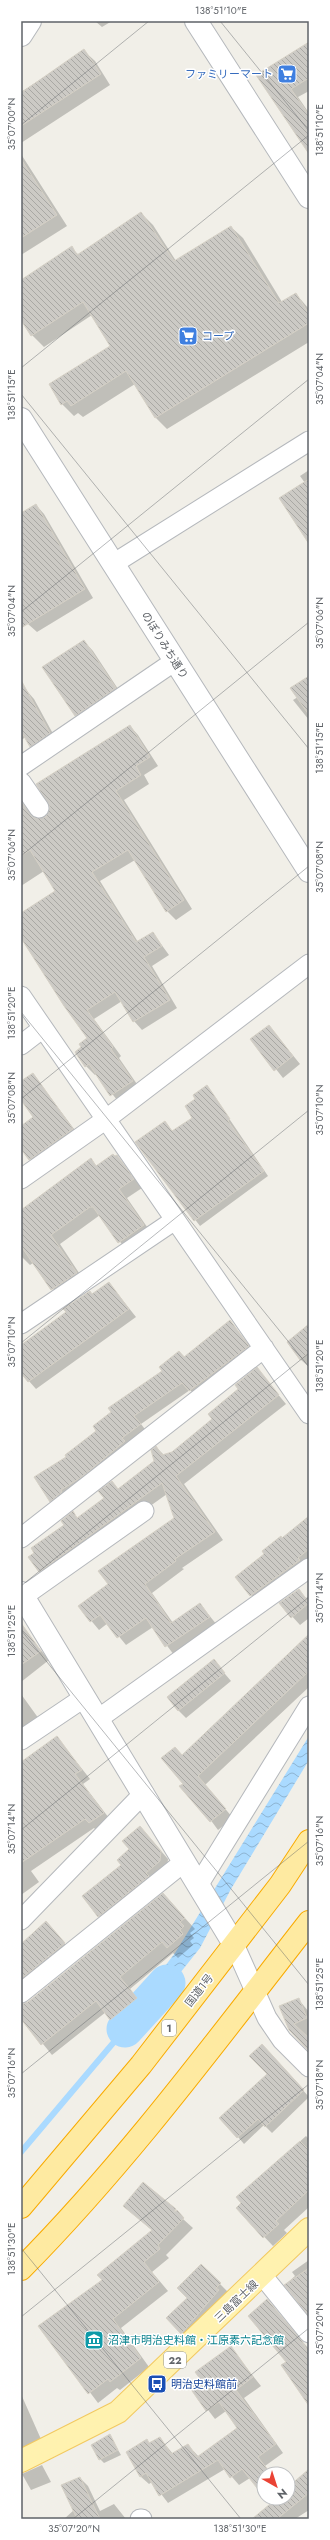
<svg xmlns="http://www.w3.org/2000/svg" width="330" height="2540" font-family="Jost,'Noto Sans JP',sans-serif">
	<defs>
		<pattern id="water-waves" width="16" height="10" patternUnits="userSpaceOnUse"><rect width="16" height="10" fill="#aadaff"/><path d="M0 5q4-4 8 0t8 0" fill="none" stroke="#8eb4d2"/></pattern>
		<pattern id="building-back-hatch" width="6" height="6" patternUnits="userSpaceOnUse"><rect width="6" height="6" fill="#cccac5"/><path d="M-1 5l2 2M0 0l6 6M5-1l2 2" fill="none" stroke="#a9a8a4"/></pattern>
	</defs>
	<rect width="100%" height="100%" fill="#f1efe8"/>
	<path fill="url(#water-waves)" d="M309,1736v24l-78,129 -31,59 -59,74 -17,-2 51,-67z"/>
	<path fill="#0003" d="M95,21h17l-10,6z
		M309,47v44l-11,6 11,16v37l-52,-74z
		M84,51l11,10 15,24 -89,58v-51z
		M21,154l46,72 -46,29z
		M141,213l12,12 23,36 55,-34 12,11 39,64 14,-8 13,15v33l-142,87 -11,-11 -21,-34 -52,33 -5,-4 -4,3 -12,-12 50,-58 -20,-31 -48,32 -12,-12 -11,-17v-37l50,-33 8,7z
		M309,470v72l-4,-59 -5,-7z
		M36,505l8,9 49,84 -56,34 -9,-8 -7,-15v-95z
		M84,641l9,10 31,47 -39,26 -9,-9z
		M309,677v43l-16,-20 5,-3z
		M27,691l7,8 23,42 -19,13 -12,-17 -5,3v-45z
		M130,726l8,9 20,31 -14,9 5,9 -25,16 68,109 -16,11 -9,-9 -32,-51 -35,21 38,61 15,-9 16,22 -17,11 25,42 -35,22 -8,-9 -12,-20 -28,18 27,37 -2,2 22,32 -21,14 -23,-30 -2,1 -9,-9 -10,-14 7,-5 6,-9 -68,-101v-23l35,-23 -12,-20 -23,15v-79l19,13 10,-6z
		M269,1026l31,38 -17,14 -31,-39z
		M33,1074l47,63 -42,30 -17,-19v-21l13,-10 -13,-18v-17z
		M207,1086l61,90 -68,50 -64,-84 29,-20 8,10 20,-14 4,-19z
		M117,1156l25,32 -15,10 25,36 -25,17 -27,-36 -40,29 25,38 -24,17 -28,-36 -3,2 -9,-9v-45l69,-51 8,7z
		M109,1283l27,34 -100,72 -15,-17v-25z
		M230,1321l26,33 -58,44 -8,-8 -49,34 6,8 -89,77 -8,-8 18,-44 95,-86 16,-19 6,5z
		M309,1332v35l-9,-8z
		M257,1369l29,35 -102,80 39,56 -41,28 2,1 -32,24 21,30 27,-19 17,21 -43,30 -21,-28 -27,18 -18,-22 -9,7 -20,-24 30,-22 66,-66 -8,-24 -119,85 -9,-8 34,-58 5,5 27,-20 7,-16 6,7 38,-28v-14l8,8 8,-2 41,-34z
		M309,1517v47l-50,39 -8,-8 31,-55z
		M299,1590l7,8 3,-2v22l-9,7 -20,-22z
		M29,1636l20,24 -28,22v-41z
		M309,1636v51l-104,98 28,33 -15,12 -34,-46 -1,-28z
		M214,1661l17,20 -45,37 -8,-8z
		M21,1694l18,25 -18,12z
		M57,1737l33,42 -7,5 29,38 -14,10 -4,-4 -63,43 8,11 -18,13v-132z
		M140,1827l28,32 -1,10 -60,55 -8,-8z
		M163,1894l32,35 -5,4 4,5 -4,3 3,4 -15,13 -5,-5 -43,36 17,21 -25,20 -16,-18 -54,43 -31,-38v-72l25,-22 29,32 -54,45 1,4 6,-1z
		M299,2000l10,12v39l-18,-19z
		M269,2052l40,45 -37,36 -8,-8 -20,19 -6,-7 30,-63z
		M306,2136l3,3v68l-25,23 3,3 -14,13 -36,-38 6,-5 -5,-6z
		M143,2183l50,45 -27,27 3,3 -17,14 16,19 -47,37 28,39 -29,23 -3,-2 -19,15 -58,-77 63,-46 50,-49 -29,-25z
		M309,2260v54l-24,-29 10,-9 -3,-4z
		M201,2265l27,27 -39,48 -22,-22 21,-20z
		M267,2301l42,48v50l-21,-37z
		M231,2348l30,38 -17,12 39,55 -18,13 6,8h-7v21l-14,-17 -11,7 -14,-16 -57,34 -16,-21 -3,2 -9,-8 10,-32 10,-6 13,16 15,-9 11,12 39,-29 -12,-17 -11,8 -24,-31 12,-8z
		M21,2394l23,52 -23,13z
		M110,2436l11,19 -17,8 -4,-4z
		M42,2465l9,17 -20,8 -9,-16z
		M309,2471v39l-14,9h-33l9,-15 -5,-6h22v-10z
		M80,2478l8,8 12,25 14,-7 12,15h-62l10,-9z"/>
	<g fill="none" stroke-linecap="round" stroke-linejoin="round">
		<path stroke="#aadaff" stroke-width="6" d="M21,2152l104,-123"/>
		<path stroke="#aadaff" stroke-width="37" d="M125,2029l42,-46"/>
	</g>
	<path fill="url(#building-back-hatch)" stroke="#d6d1c6" d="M309,42v36l-18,11 18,26v39l-53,-79z
		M84,49l17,25 -80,52v-33z
		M21,159l36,56 -36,23z
		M141,212l33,49 57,-35 48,77 17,-10 13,21v9l-154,95 -29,-47 -55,35 -4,-5 -6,4 -12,-21 61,-38 -27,-44 -52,34 -10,-16v-40l51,-34 5,9z
		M309,479v65l-30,-46z
		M36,504l49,85 -64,39v-115z
		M84,640l32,48 -41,28 -33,-49z
		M309,676v39l-19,-27z
		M21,680l29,53 -20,14 -9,-16z
		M130,725l20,32 -14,9 5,9 -25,16 68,109 -18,12 -38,-62 -36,22 44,70 17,-10 9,14 -18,11 26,43 -37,22 -18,-30 -28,18 26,37 -2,2 22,32 -23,15 -21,-32 -4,3 -10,-15 6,-5 -2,-3 8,-6 -23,-32 -43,-68v-25l34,-22 -25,-41 -9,6v-51l2,-1 12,14 11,-1 4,-10 -14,-23z
		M269,1025l24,31 -19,15 -24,-32z
		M33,1073l40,56 -44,31 -8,-11v-23l12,-9 -12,-17v-19z
		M207,1085l23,34 -2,2 36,50 -70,50 -59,-79 30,-21 7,10 20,-13 -7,-12 10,-7 -2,-4z
		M113,1154l2,2 2,-1 17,24 -15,10 25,36 -26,18 -25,-36h-3l-39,28 26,38 -26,17 -30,-44v-36l70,-52 5,8z
		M109,1282l20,27 -101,73 -7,-9v-28l45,-33 -3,-3 27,-18 2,3z
		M230,1320l19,26 -60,45 -7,-8 -48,33 7,8 -19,14 3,3 -42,35 -22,14 1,2 -12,10 -16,-25 32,-20 -1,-2 31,-24 -3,-5 18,-14 -3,-4 54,-37 -3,-4 20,-16 5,6z
		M309,1324v28l-9,8 -13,-18z
		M257,1367l22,28 -103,81 39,56 -40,27 1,2 -31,23 26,39 29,-20 10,14 -45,30 -19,-29 -29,20 -17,-23 -10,7 -12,-16 30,-22 -10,-13 76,-53 -12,-35 -123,89 -11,-15 6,-4 -3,-5 33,-23 -3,-4 12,-10 4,7 27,-20 -6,-7 14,-10 6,8 36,-28 -3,-11 5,-4 6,9 10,-3 40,-33 -4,-5 30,-25 -3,-4z
		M309,1516v33l-11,9 2,2 -50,36 -15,-19 29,-23 -2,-3 19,-15 1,2z
		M299,1589l10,14 -18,15 -12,-15z
		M21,1623l20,28 -20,14z
		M309,1634v37l-111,105 28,33 -16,13 -31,-36 4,-2 -22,-26 14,-11 7,8z
		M214,1659l11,14 -47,38 -11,-14z
		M57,1736l25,34 -7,4 29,39 -15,10 -4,-4 -64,44v-101z
		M140,1826l21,25 -1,10 -14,12 3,3 -51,41 -16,-21 39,-31 -4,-5 12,-11 -7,-8z
		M163,1893l22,25 -5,4 4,4 -4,4 3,4 -16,14 -5,-6 -42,35 17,21 -27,22 -14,-19 -55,44 -20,-26v-15l7,-2z
		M46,1921l19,22 -44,36v-35z
		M299,1998l8,20 -13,6 15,14v13l-20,-21 -10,-24z
		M262,2044l42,46 -39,37 -7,-8 -21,19 -18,-20 48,-44 -18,-18z
		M300,2141l9,9v40l-33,31 3,3 -16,14 -27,-30 5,-5 -5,-6z
		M143,2182l33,27 -2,3 3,-2 7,8 -26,27 2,4 -16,13 15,20 -46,37 28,39 -31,24 -2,-3 -20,15 -50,-68 64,-46 -5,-5 55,-45 -29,-24z
		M201,2264l20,19 -5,5 3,2 -38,44 -15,-16 21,-20 -10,-10z
		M309,2268v48l-25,-31z
		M267,2299l35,42 7,13v52l-28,-41 5,-3 -38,-46z
		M231,2346l22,31 -17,13 40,54 -18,13 13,17h-7v23l-22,-28 -12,9 -12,-18 -59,36 -13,-23 -6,4 -14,-25 21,-13 2,4 11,-6 11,17 17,-10 9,13 40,-29 -18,-26 -13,9 -16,-23 11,-8 -6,-8z
		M110,2434l8,16 -19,10 -8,-15z
		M309,2469v24l-32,26h-25l18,-15 -5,-6h23v-11z
		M80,2477l20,42h-23l-16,-34z"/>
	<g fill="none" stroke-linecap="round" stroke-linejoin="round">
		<g stroke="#b5b8bc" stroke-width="21">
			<path id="minor" d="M113,564l196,-123
				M21,766l154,-105
				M21,782l18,26
				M21,996l288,418
				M21,1045l22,-17
				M21,1179l84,-59 204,-156
				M21,1324l154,-104
				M21,1538l243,-190
				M21,1598l123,-87
				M98,1719l211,-151
				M21,1740l64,-43
				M199,1884l110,-178
				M21,1920l123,-127
				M234,1944l33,74 15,22 27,27
				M21,1993l163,-131
				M262,2275l47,58
				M140,2519h2"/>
		</g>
		<g stroke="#b5b8bc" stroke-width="24">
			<path id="tertiary" d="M196,21l113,176
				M21,35l9,-14
				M21,419l288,452
				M21,1593l213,351"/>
		</g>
		<g stroke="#f2c960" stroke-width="24">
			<path id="primary" d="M21,2461l97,-49 191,-183"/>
		</g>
		<g stroke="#f9ab00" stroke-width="24">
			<path id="trunk" d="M21,2207l120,-142 139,-180 29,-44
				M21,2269c106,-107 196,-229 288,-347"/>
		</g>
		<use href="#minor" stroke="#fff" stroke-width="19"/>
		<use href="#tertiary" stroke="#fff" stroke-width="22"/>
		<use href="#primary" stroke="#fff2af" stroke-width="22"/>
		<use href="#trunk" stroke="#feeaa1" stroke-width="22"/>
	</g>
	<path fill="none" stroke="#5f6368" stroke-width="1" stroke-opacity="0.45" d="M220,21l89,110M21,125l128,-104M21,368l288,-233M21,394l288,355M21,612l288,-233M21,856l288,-234M21,1012l288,355M21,1099l288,-233M21,1343l288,-233M21,1586l288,-233M21,1630l288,355M21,1830l288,-233M21,2074l288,-233M21,2248l220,271M21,2317l288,-233M73,2519l236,-191"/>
	<defs>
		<g id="supermarket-square" transform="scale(1)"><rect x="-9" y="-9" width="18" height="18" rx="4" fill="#3f7fe0" stroke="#fff"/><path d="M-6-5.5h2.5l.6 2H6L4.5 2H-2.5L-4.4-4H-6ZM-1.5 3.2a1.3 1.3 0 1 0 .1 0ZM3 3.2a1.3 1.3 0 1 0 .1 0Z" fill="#fff"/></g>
		<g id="museum-square" transform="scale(1)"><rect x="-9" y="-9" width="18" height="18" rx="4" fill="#0f9aa8" stroke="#fff"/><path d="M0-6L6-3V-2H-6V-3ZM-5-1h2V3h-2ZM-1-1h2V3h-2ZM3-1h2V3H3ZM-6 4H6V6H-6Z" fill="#fff"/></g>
		<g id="bus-square" transform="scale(1)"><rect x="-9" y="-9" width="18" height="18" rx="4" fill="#1a4fb4" stroke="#fff"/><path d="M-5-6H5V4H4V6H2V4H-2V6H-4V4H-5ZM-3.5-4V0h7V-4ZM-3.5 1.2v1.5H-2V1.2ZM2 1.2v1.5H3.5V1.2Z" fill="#fff"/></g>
	</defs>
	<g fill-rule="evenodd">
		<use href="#supermarket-square" x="287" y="74"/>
		<use href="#supermarket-square" x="188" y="336"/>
		<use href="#museum-square" x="94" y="2340"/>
		<use href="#bus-square" x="157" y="2384"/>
	</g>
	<g text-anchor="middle" stroke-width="3" stroke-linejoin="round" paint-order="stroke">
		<g fill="#fff" stroke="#8f9295" stroke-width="1">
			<rect x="162" y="2020" width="14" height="16" rx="3"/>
			<rect x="164" y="2352" width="22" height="16" rx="3"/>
		</g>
		<g font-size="10" font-weight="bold" fill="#5f6368">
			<text x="169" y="2032">1</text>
			<text x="175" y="2364">22</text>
		</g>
		<g font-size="11" fill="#366cbe" stroke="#fff" text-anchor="end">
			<text x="273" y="78">ファミリーマート</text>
			<text x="202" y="340" text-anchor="start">コープ</text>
		</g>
		<g font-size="11" fill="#5f6368" stroke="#fff">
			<text transform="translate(165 645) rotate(58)" y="4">のぼりみち通り</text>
			<text transform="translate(199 1990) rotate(-52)" y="4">国道1号</text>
			<text transform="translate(236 2301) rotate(-44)" y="4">三島富士線</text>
		</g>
		<g font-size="11" fill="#0d838f" stroke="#fff" text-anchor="start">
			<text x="108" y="2344">沼津市明治史料館・江原素六記念館</text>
		</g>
		<g font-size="11" fill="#164399" stroke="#fff" text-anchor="start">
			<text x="171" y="2388">明治史料館前</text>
		</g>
	</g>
	<rect width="330" height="2540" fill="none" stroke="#ffffff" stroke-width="44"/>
	<g transform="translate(276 2486) rotate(141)"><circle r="19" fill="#ffffff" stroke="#bfc1c3"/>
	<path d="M0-3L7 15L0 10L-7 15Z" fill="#ea4335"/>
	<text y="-6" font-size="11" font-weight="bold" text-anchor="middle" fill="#5f6368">N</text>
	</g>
	<rect x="22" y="22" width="286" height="2496" fill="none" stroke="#5f6368" stroke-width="1.5"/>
	<g font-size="10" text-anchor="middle" fill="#5f6368">
		<text x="221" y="14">138°51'10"E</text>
		<text transform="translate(11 124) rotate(-90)" y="4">35°07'00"N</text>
		<text transform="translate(319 130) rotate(-90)" y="4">138°51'10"E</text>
		<text transform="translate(319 379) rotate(-90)" y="4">35°07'04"N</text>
		<text transform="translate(11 395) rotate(-90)" y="4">138°51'15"E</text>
		<text transform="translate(11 611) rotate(-90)" y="4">35°07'04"N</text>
		<text transform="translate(319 623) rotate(-90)" y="4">35°07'06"N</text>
		<text transform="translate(319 748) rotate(-90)" y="4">138°51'15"E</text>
		<text transform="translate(11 855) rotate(-90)" y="4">35°07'06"N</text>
		<text transform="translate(319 867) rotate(-90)" y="4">35°07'08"N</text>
		<text transform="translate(11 1013) rotate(-90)" y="4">138°51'20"E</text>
		<text transform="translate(11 1098) rotate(-90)" y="4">35°07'08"N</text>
		<text transform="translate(319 1110) rotate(-90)" y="4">35°07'10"N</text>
		<text transform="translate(11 1342) rotate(-90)" y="4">35°07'10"N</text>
		<text transform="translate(319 1366) rotate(-90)" y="4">138°51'20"E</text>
		<text transform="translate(319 1598) rotate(-90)" y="4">35°07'14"N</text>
		<text transform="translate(11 1631) rotate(-90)" y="4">138°51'25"E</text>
		<text transform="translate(11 1829) rotate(-90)" y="4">35°07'14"N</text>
		<text transform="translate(319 1841) rotate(-90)" y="4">35°07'16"N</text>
		<text transform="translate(319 1984) rotate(-90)" y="4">138°51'25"E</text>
		<text transform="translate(11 2073) rotate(-90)" y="4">35°07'16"N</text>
		<text transform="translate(319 2085) rotate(-90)" y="4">35°07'18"N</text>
		<text transform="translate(11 2249) rotate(-90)" y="4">138°51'30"E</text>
		<text transform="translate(319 2329) rotate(-90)" y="4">35°07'20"N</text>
		<text x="74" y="2532">35°07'20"N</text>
		<text x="240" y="2532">138°51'30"E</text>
	</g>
</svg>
